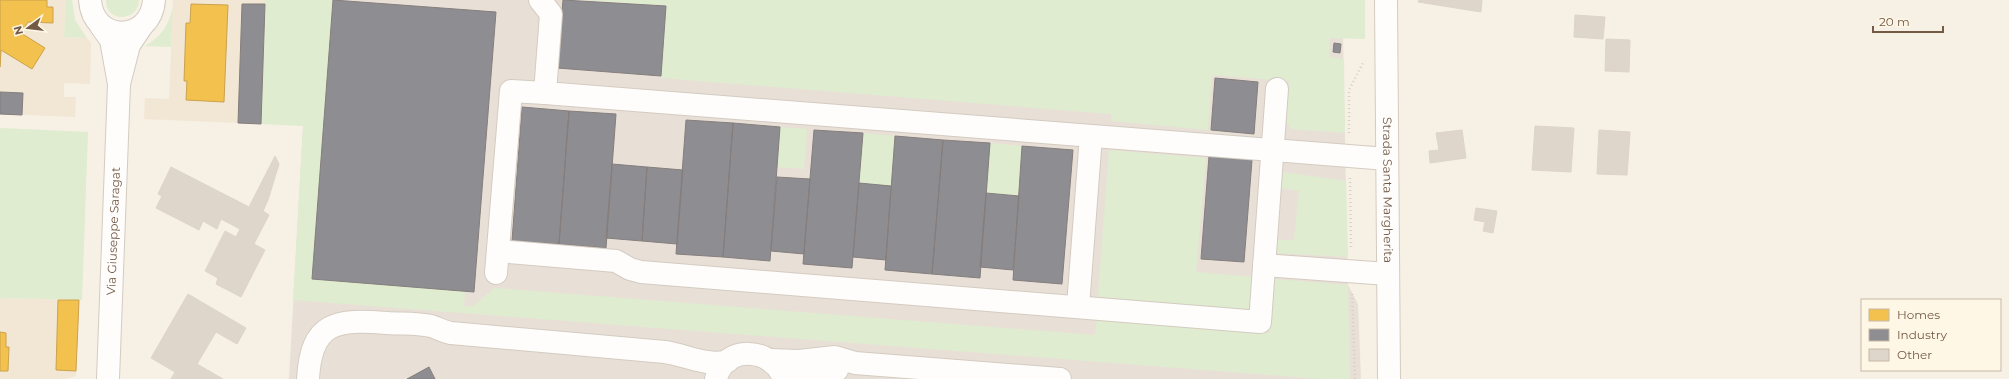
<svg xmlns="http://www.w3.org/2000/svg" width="2009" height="379" font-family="Montserrat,sans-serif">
	<rect width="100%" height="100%" fill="#f6f0e5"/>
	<path fill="#f2e7d5" d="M0,0h66l-2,37 23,1 4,5 -1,41 -26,-1v14h12l-1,20 -75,-3z
		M173,0h92l-4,124 -117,-5 1,-21 24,1z
		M0,298l79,2 -3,76 -10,3h-66z"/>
	<path fill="#e8e0d7" d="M310,0h527l506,38 5,247 10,19 3,75h-1072z"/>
	<path fill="#dfecd0" d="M66,0h6l3,20 12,18 -23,-1z
		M106,0h33c0,22 -34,23 -33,0z
		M265,0h68l-21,279 153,12 -1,15h9l22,-18 600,47 2,-17 172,15 5,-54 74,6 2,94h-29l-1028,-79 10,-174 -42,-2z
		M585,0h780v39l-35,-1 -1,19 15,2 1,74 -54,-4 -5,-6 3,-42 -77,-6 -4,55 -97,-9v-7l-450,-36 5,-72z
		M173,6l-2,41 -26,-1c16,-9 25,-22 28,-40z
		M780,127l27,2 -3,40 -27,-2z
		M0,128l88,4 -6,168 -82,-2z
		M863,133l32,3 -4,50 -32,-3z
		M990,143l32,3 -3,50 -33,-3z
		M1109,150l97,8 -10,114 57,5 -3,33 -152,-13z
		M1282,172l64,9 2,76 -72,-4 1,-13h17l5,-49 -18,-3z"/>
	<path fill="#f2c14e" stroke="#cca24c" d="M0,0h47v7h6v16l-25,-1 -7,11 24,15 -13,21 -31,-19 -1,17z
		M191,4l37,1 -4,97 -38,-2 1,-19h-3l2,-58h4z
		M58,300h21l-3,71 -20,-1z
		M0,332l6,1v14h3l-1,24h-8z"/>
	<path fill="#8d8d92" stroke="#857e7c" d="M333,0l163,12 -22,280 -162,-13z
		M563,0l103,6 -5,70 -104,-8z
		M242,4h23l-4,120 -23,-1z
		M1334,43l7,1 -1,9 -7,-1z
		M1215,78l43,4 -4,52 -43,-4z
		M0,92l23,1 -1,22 -22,-1z
		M522,107l47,4 -10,133 -47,-3z
		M569,111l47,3 -10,134 -47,-4z
		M686,120l47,3 -10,134 -47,-3z
		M733,123l47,4 -10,134 -47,-4z
		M814,130l49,3 -11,135 -49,-4z
		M895,136l48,4 -11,134 -47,-4z
		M943,140l47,3 -10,135 -48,-4z
		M1022,146l51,4 -11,134 -49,-4z
		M1209,156l43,4 -8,102 -43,-3z
		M612,164l35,3 -5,74 -36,-3z
		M647,167l36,3 -6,74 -35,-3z
		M777,177l33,2 -6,75 -33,-3z
		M859,183l32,3 -5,74 -33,-3z
		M986,193l33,3 -6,74 -33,-3z
		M429,367l6,12h-28z"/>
	<path fill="#dfd6cb" stroke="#ded4c8" d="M1419,0h63l-1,12 -63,-10z
		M1575,15l30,2 -2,22 -29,-2z
		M1606,39l24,1 -1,32 -24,-1z
		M1535,126l39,2 -3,44 -39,-2z
		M1462,130l4,28 -36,5 -1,-12 10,-1 -3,-17z
		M1599,130l31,2 -3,43 -30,-1z
		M275,156l4,8 -11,36 -5,11 6,4 -15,29 11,6 -24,47 -25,-13 2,-6 -13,-7 20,-40 11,6 4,-8 -19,-10 -4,10 -14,-8 -4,9 -43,-22 6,-12 -4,-2 13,-27 78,40z
		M1476,208l21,3 -4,22 -10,-2 2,-9 -11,-2z
		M188,294l58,34 -9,16 -21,-12 -19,32 26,15h-52l4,-7 -24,-14z"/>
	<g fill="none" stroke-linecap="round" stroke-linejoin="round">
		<g stroke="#d4cbc1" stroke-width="24">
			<g id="minor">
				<path d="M90,0c3,44 61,43 64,0"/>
				<path id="s1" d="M1386,0l3,379"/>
				<path d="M101,26l10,14 8,44 10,-39 12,-18"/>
				<path d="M545,93l842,66"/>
				<path d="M498,251l118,10 14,8 11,3 619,50 17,-233"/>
				<path d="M1264,265l124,9"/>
				<path d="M496,273l15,-182 34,2 6,-79 -11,-14"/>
				<path d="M1078,306l13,-170"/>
				<path d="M770,360l29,1 36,-4 20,6 205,16"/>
				<path id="s2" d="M108,379l11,-295"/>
				<path d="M308,379c3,-58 29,-60 79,-56 14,1 30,0 44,3 7,2 13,6 20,7l214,19c21,3 42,15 63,9"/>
				<path d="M716,379c8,-35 57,-32 68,0"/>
				<path d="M801,379l13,-6 23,-3"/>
			</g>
		</g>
		<path stroke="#d7d0c9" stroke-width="2.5" stroke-dasharray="1 3" stroke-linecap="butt" d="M1349,133v-43l14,-27
			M1350,178l1,71
			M1352,294l3,85"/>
		<use href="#minor" stroke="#fefdfb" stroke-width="22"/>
	</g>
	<g text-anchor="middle" stroke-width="4" stroke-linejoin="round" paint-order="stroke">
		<g font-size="12" fill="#725a47" stroke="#fff7e5">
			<text dy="4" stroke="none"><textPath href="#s1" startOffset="190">Strada Santa Margherita</textPath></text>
			<text dy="4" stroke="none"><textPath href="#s2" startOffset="148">Via Giuseppe Saragat</textPath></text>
		</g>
	</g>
	<rect x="1861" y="299" width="140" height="72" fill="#fff7e5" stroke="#c7b8a6"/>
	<rect x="1869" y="309" width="20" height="12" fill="#f2c14e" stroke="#c7b8a6"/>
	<text x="1897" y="319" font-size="12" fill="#725a47">Homes</text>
	<rect x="1869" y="329" width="20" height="12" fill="#8d8d92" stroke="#c7b8a6"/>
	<text x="1897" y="339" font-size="12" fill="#725a47">Industry</text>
	<rect x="1869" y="349" width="20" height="12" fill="#dfd6cb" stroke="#c7b8a6"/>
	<text x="1897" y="359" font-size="12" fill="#725a47">Other</text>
	<g transform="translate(28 28) rotate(255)" stroke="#fff7e5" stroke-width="3" paint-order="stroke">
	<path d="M0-3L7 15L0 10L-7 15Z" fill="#725a47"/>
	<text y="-6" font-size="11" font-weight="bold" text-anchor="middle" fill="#725a47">N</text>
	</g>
	<path d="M1873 26v6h70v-6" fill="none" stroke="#725a47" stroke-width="2"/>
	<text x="1879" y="26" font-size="12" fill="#725a47" stroke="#fff7e5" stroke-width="3" paint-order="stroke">20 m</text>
</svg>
